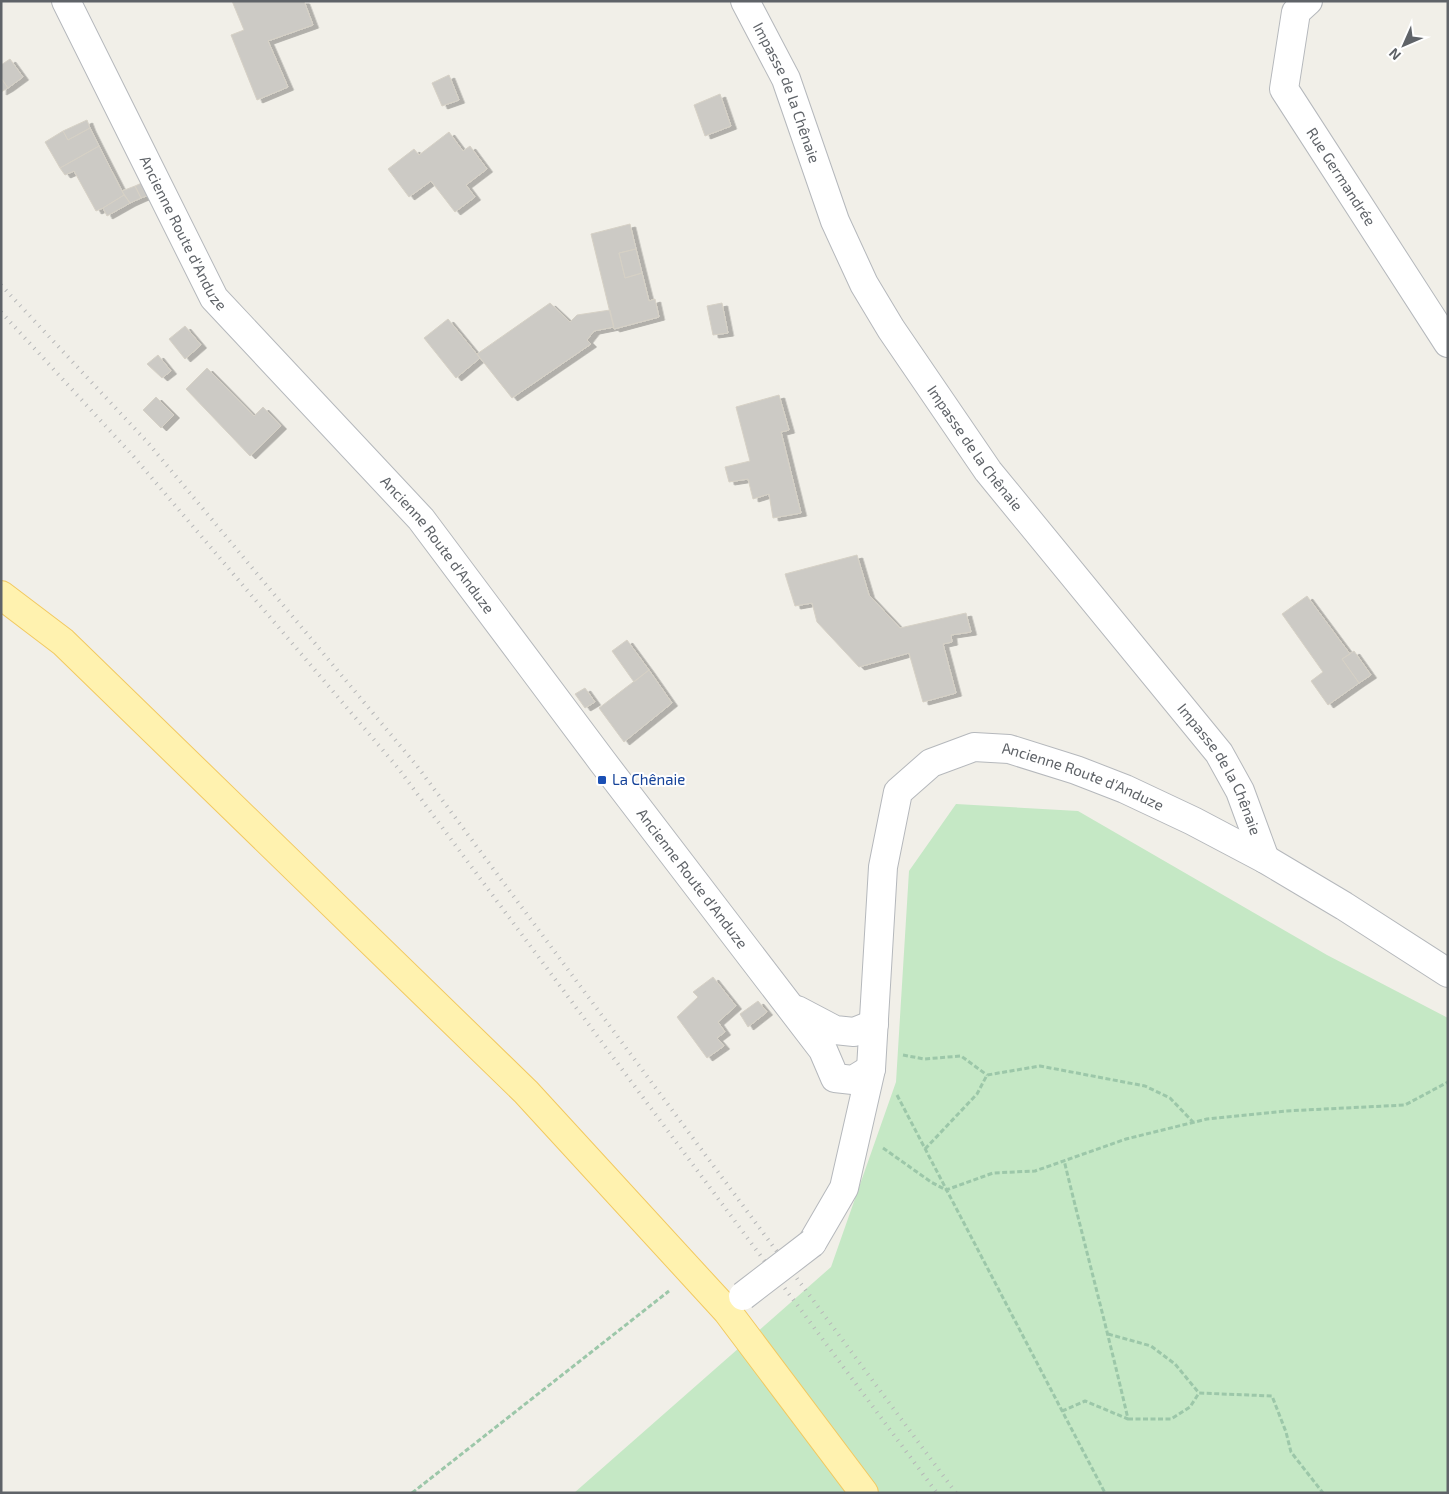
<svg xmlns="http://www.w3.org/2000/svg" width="1449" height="1494" font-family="'Exo 2',sans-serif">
	<defs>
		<filter id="shadow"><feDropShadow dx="5.5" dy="3" stdDeviation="0" flood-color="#0004"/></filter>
	</defs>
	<rect width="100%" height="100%" fill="#f1efe8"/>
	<path fill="#c5e8c5" d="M956,804l122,7 249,144 121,63v475h-874l257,-226 65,-185 13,-211z"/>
	<path fill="#cccac5" stroke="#d6d1c6" filter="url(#shadow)" d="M232,1h72l9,24 -45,16 20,46 -31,13 -26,-65 13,-5z
		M10,59l13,18 -15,11 -7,-10v-13z
		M449,75l10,25 -17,6 -10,-23z
		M1,78l7,10 -7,4z
		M720,94l11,32 -26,10 -11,-31z
		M87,120l3,8 -22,12 -5,-9z
		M90,128l9,18 -39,22 -15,-26 18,-11 5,9z
		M449,132l14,19 7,-5 17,23 -21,16 9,12 -20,15 -24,-31 -22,16 -21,-28 26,-20 5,6z
		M99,146l25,49 -21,13 -7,3 -22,-40 -9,4 -5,-7z
		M146,181l6,13 -11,4 -6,-12z
		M135,186l6,12 -11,5 -8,-12z
		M124,195l6,8 -23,13 -4,-8z
		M630,224l6,25 -17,4 6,25 17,-5 7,28 6,-2 4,18 -45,12 -23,-95z
		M636,249l6,24 -17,5 -6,-25z
		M550,303l20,19 7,-7 33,-5 4,17 -20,4 -7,9 4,4 -79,54 -35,-44z
		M722,303l6,30 -15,2 -6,-29z
		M448,319l32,39 -24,20 -32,-40z
		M185,326l16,19 -16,14 -16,-20z
		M158,355l13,16 -9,7 -15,-14z
		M207,368l47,48 9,-9 18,19 -31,30 -64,-67z
		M779,395l10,35 -8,2 20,81 -28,5 -4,-24 -16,5 -5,-20 -19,3 -4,-15 25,-6 -14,-54z
		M156,397l18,18 -13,13 -18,-18z
		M857,555l12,40 31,33 66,-15 5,19 -20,3 1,7 -9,2 13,49 -33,9 -14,-49 -50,14 -42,-45 -5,-19 -17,3 -10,-32z
		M1307,596l43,58 -8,5 17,24 -31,22 -17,-24 12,-9 -41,-58z
		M627,640l22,30 -15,12 -22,-31z
		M1354,651l17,24 -12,8 -17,-24z
		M649,670l23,33 -48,39 -25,-34z
		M585,688l10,14 -10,6 -10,-14z
		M713,977l23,29 -18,16 7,10 -8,6 7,8 -17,12 -30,-41 21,-20 -5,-5z
		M758,1001l9,11 -19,15 -8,-13z"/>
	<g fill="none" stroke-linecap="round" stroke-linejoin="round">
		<g stroke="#b5b8bc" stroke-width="30">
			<g id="minor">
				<path id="s1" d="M66,1l148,297 207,221 181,242 221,289 12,28 18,2 18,-11"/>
				<path id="s2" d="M745,1l41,78 49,142 29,63 27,45 97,142 231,282 21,38 25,68"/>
				<path id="s3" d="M1308,1l-12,11 -12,77 164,254"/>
				<path d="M797,1010l38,20 19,2 20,-8"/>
				<path id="s4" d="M812,1243l32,-55 27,-119 12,-202 15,-75 33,-29 43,-16 35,2 67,21 49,19 68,32 72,38 79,47 104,67"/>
			</g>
		</g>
		<g stroke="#f2c960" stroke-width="30">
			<path id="major" d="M1,595l62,47 463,450 201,219 137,182"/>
		</g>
		<path stroke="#9cc7a9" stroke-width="3" stroke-dasharray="5 2.5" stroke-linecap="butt" d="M903,1055l21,4 37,-3 26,19
			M897,1095l208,398
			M883,1148l48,34 15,8 47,-17 42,-2 91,-32 81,-20 79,-8 119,-6 43,-23
			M925,1149l52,-55 10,-19 53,-9 105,20 25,12 23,24
			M1108,1334l43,12 24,18 24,29 73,3 14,36 5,20 32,41
			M1062,1411l23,-10 43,18c-20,-87 -43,-172 -64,-259
			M1128,1419h43l19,-12 9,-14
			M412,1493l257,-202"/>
		<use href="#minor" stroke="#fff" stroke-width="28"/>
		<use href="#major" stroke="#fff2af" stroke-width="28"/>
		<path stroke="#b6b7b8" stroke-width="4" stroke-dasharray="1 6" stroke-linecap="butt" d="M1,285l148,159 268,322 539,727
			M1,312l133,145 264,311 539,725"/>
		<g stroke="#b5b8bc" stroke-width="30" stroke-linecap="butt">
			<path id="minor-bridge" d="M743,1296l69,-53"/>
		</g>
		<use href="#minor-bridge" stroke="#fff" stroke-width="28"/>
	</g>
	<rect fill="#1a4fb4" stroke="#fff" stroke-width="2" x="597" y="775" width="10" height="10" rx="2.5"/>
	<g text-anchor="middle" stroke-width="4" stroke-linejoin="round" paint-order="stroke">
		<g font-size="15" fill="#5f6368" stroke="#fff">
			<text dy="5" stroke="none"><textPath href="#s2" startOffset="101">Impasse de la Chênaie</textPath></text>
			<text dy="5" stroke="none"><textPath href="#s3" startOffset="199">Rue Germandrée</textPath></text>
			<text dy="5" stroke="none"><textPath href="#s1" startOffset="260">Ancienne Route d'Anduze</textPath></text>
			<text dy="5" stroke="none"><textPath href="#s2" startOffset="506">Impasse de la Chênaie</textPath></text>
			<text dy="5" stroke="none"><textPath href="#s1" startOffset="665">Ancienne Route d'Anduze</textPath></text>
			<text dy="5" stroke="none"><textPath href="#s2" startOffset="911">Impasse de la Chênaie</textPath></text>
			<text dy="5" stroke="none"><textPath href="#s4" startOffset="668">Ancienne Route d'Anduze</textPath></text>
			<text dy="5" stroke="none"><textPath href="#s1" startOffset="1085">Ancienne Route d'Anduze</textPath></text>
		</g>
		<g font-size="15" fill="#164399" stroke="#fff" text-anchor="start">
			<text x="612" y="785">La Chênaie</text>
		</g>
	</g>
	<rect width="1449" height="1494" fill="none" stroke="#5f6368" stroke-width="5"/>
	<g transform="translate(1404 45) rotate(225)" stroke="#ffffff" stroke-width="4" paint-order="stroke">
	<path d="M0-4L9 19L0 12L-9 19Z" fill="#5f6368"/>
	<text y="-8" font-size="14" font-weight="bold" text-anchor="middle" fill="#5f6368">N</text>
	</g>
</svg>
